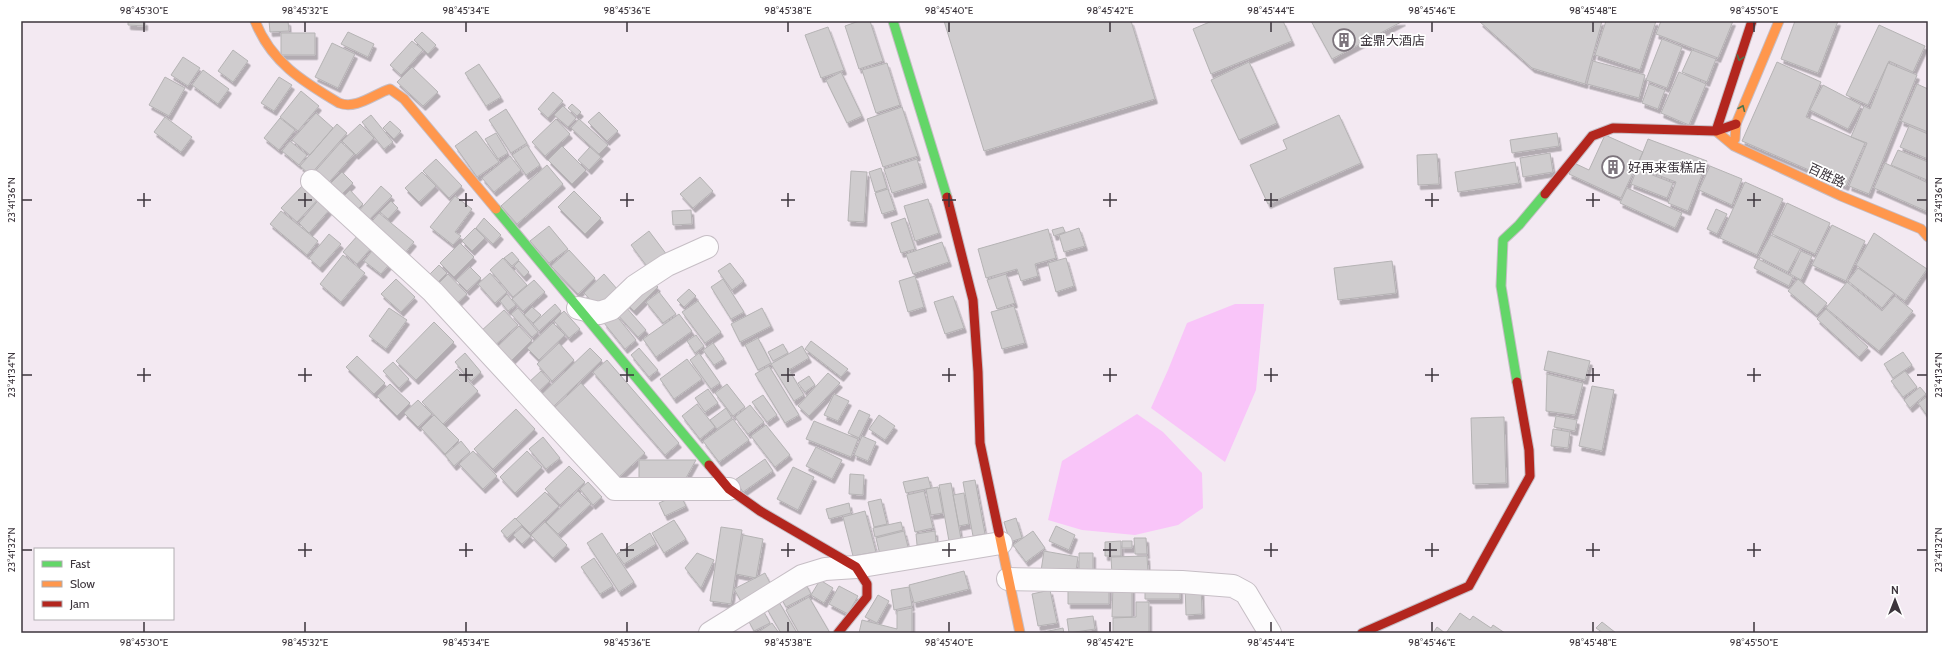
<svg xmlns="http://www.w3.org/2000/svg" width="1949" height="654" font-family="Cabin,'Noto Sans SC',sans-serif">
	<defs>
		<filter id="shadow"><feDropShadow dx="2.5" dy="4.5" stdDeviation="0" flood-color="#0004"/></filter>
	</defs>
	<rect width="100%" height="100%" fill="#f3e9f2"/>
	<path fill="#f9c5f9" d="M1235,304h29l-8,86 -31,72 -74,-54 17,-38 19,-47z
		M1137,414l26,18 39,41 1,35 -25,17 -43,10 -53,-5 -34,-10 14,-59z"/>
	<path fill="#cfccce" stroke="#b5b3b4" filter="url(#shadow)" d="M128,21h17v5l-17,-1z
		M269,21h19l1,10 -19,1z
		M859,21h11l13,40 -24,8 -14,-43z
		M944,21h187l24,78 -171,52z
		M1212,21h71l9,20 -81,33 -18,-45z
		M1311,21h92l-71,38z
		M1485,21h117l-17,63 -53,-16 -52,-46z
		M1606,21h50l-16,49 -45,-15z
		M1661,21h72l-15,37 -62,-24z
		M1795,21h43l-20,52 -37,-14z
		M1879,25l46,21 -12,26 -24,-11 -21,44 -22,-10z
		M828,27l16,43 -23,8 -16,-43z
		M348,32l26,12 -6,13 -27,-13z
		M422,32l14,13 -8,9 -14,-14z
		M281,33h34v22h-34z
		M1662,39l20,8 -15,41 -21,-8z
		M412,41l11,9 -22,25 -11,-10z
		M332,43l23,11 -17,34 -23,-11z
		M233,50l15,11 -15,21 -15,-11z
		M1692,50l24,9 -9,23 -25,-10z
		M183,57l17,11 -12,18 -17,-11z
		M1593,61l52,14 -6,23 -52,-14z
		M1249,62l28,61 -38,17 -28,-60z
		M1777,62l44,20 -15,35 59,26 -19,43 -104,-45z
		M887,63l13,42 -24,8 -14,-43z
		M1888,63l29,12 -48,119 -20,-8 18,-43 -16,-6 13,-31 6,3z
		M479,64l22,33 -15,9 -21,-33z
		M412,67l26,25 -15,14 -26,-24z
		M203,70l26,19 -11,15 -26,-19z
		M841,72l21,44 -15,7 -21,-43z
		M1679,72l27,12 -17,41 -28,-12z
		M165,77l20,11 -16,28 -20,-11z
		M279,77l13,8 -18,26 -13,-8z
		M1649,84l16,6 -7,19 -16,-6z
		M1917,84l11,5v43l-27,-11z
		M1823,85l38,20 -13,24 -38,-19z
		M301,91l18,15 -21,25 -18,-14z
		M553,92l10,9 -15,17 -10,-9z
		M572,104l9,8 -4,4 -9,-8z
		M563,106l13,12 -8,9 -14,-12z
		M902,107l16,49 -35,11 -16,-48z
		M506,109l21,34 -16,10 -22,-33z
		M599,112l19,19 -11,10 -19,-19z
		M316,113l17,15 -23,27 -18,-15z
		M371,115l22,27 -9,7 -22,-27z
		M1339,115l22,48 -93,41 -18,-39 37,-16 -4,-9z
		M165,117l27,20 -11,15 -27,-20z
		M280,118l15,12 -16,20 -15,-12z
		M556,119l14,15 -25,22 -13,-14z
		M579,119l29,26 -9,9 -28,-26z
		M390,121l11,10 -7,8 -11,-11z
		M337,124l10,9 -37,42 -10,-9z
		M360,124l14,14 -18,17 -14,-14z
		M1909,126l19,8v25l-28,-12z
		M476,131l23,31 -22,15 -22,-31z
		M496,133l12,20 -10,6 -13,-20z
		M1557,133l2,13 -47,7 -2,-13z
		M1605,135l38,17 -22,46 -52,-24 5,-11 15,7z
		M1648,139l59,22 -19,50 -20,-8 8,-21 -39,-15z
		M290,141l17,14 -8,10 -17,-14z
		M341,142l13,12 -31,35 -13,-12z
		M527,145l13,20 -14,10 -14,-20z
		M562,146l24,24 -14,14 -24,-24z
		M590,147l11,10 -12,13 -11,-10z
		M1898,150l30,12 -1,18 -36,-15z
		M1550,153l3,19 -30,5 -3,-19z
		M1437,154l2,30 -21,1 -1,-30z
		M510,156l11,14 -27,22 -12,-14z
		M436,159l26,27 -13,12 -26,-27z
		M917,159l7,24 -32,10 -8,-24z
		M1515,162l4,21 -61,9 -3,-20z
		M1885,163l43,20v22l-2,6 -52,-23z
		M547,165l16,19 -46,40 -16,-18z
		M1710,166l32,13 -10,26 -33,-15z
		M881,168l6,20 -12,4 -6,-20z
		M1637,169l36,14 -6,15 -36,-14z
		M851,171l16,1 -3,50 -16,-1z
		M342,172l11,11 -18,18 -11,-11z
		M422,172l14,14 -17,16 -14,-14z
		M700,177l13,14 -20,17 -13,-14z
		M306,182l15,14 -24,26 -16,-14z
		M1745,182l38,17 -26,56 -37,-17z
		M381,186l11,10 -25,26 -10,-9z
		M1627,188l55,25 -7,15 -55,-25z
		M888,189l7,21 -13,4 -7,-21z
		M350,190l13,14 -8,8 -14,-13z
		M574,191l27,27 -16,16 -27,-27z
		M455,196l17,13 -17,23 6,4 -8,9 -23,-18z
		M321,197l11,10 -23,26 -10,-10z
		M928,199l11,34 -24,8 -11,-35z
		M391,201l7,7 -10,11 -8,-7z
		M1787,203l43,20 -15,31 -43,-20z
		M1716,209l11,5 -10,20 -10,-5z
		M691,210l1,14 -19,1 -1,-14z
		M281,211l37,30 -11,14 -37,-31z
		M379,213l35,29 -11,13 -35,-29z
		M484,218l17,17 -8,9 -17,-16z
		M905,218l10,31 -14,4 -10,-30z
		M1832,225l33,16 -19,40 -34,-16z
		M549,226l19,23 -19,14 -19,-22z
		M1063,227l2,5 -11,4 -2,-6z
		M475,228l10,10 -13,13 -10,-10z
		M1079,228l6,18 -21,6 -5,-17z
		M1048,229l8,29 -21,6 3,12 -17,5 -4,-12 -31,9 -8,-29z
		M649,231l18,24 -18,14 -18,-24z
		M1874,233l53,36 -22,32 -49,-36z
		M329,234l12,10 -21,24 -11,-10z
		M359,234l14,12 -16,18 -14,-12z
		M1771,235l29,14 -12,23 -29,-15z
		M942,242l7,20 -36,12 -7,-20z
		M460,243l14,14 -20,20 -14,-14z
		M376,246l17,14 -12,14 -17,-13z
		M569,250l26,28 -17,16 -27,-28z
		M1801,251l11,5 -11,24 -11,-6z
		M512,252l7,8 -7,6 -8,-8z
		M343,255l22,18 -24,29 -21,-18z
		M503,258l24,27 -14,12 -23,-27z
		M1066,258l8,28 -18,6 -8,-29z
		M1758,259l35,18 -4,9 -35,-18z
		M519,261l10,11 -5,5 -10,-11z
		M1392,261l4,32 -58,7 -4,-32z
		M730,263l14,18 -12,9 -14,-19z
		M439,265l8,8 -12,12 -8,-8z
		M470,267l11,11 -14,13 -11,-11z
		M1858,268l36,25 -12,15 -34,-27z
		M490,273l17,19 -12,11 -17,-19z
		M448,274l19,20 -13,12 -18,-20z
		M604,274l14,16 -20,18 -14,-15z
		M1006,274l9,29 -18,6 -10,-29z
		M915,276l9,31 -16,5 -9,-31z
		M396,279l19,18 -14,15 -20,-18z
		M649,279l9,8 -24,24 -9,-9z
		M723,279l21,33 -13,7 -20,-32z
		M1798,279l29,24 -10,12 -29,-24z
		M534,280l11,12 -22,19 -11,-12z
		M1847,282l35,29 13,-15 18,15 -34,40 -53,-43z
		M689,289l7,7 -12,11 -7,-7z
		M659,292l17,22 -13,9 -17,-21z
		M507,294l9,11 -8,6 -8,-10z
		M953,296l11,32 -19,6 -11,-32z
		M698,301l23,31 -16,11 -23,-31z
		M555,304l6,7 -22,20 -6,-7z
		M625,306l21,24 -8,7 -22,-24z
		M1014,306l11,37 -23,6 -11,-37z
		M532,307l9,8 -8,8 -9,-8z
		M389,308l18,12 -21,29 -17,-13z
		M518,308l20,24 -6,5 -21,-23z
		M762,308l9,18 -31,16 -9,-18z
		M1826,309l42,38 -9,10 -42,-38z
		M504,310l14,15 -25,22 -13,-15z
		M564,311l16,18 -11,9 -15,-17z
		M615,314l21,26 -11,9 -21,-26z
		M679,314l13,17 -36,26 -13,-18z
		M434,322l20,20 -38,38 -20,-19z
		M553,323l12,12 -26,25 -12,-12z
		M519,326l13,14 -23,23 -14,-14z
		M696,335l8,11 -9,7 -8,-12z
		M758,338l13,25 -13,7 -13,-25z
		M811,341l37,28 -7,8 -36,-28z
		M559,343l15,17 -22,21 -15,-17z
		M713,343l11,16 -10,6 -11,-15z
		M783,344l5,9 -15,8 -5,-9z
		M802,346l7,12 -20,12 15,25 -10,6 -23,-37z
		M590,348l12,12 -50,48 -12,-12z
		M639,348l19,22 -9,7 -18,-22z
		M1548,351l42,10 -5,19 -41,-10z
		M1903,352l9,13 -19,13 -9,-14z
		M465,353l16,19 -10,9 -16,-19z
		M699,353l21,30 -9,6 -21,-29z
		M357,356l28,27 -11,11 -28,-27z
		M687,359l15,20 -28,20 -14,-20z
		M607,360l72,83 -14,12 -72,-83z
		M393,362l16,17 -10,9 -16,-17z
		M769,366l30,49 -14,8 -30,-49z
		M457,369l21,22 -35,33 -21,-22z
		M541,371l9,10 -13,12 -9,-10z
		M1905,371l12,16 -14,10 -12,-16z
		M828,373l12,10 -31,33 -11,-10z
		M1547,374l36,9 -8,32 -29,-4z
		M809,376l6,9 -10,7 -7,-9z
		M581,383l64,70 -27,25 -64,-70z
		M390,384l20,19 -13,13 -20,-20z
		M727,384l18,23 -12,9 -18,-23z
		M1592,386l22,4 -12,61 -23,-5z
		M1920,387l6,7 -16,14 -6,-8z
		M708,389l10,14 -13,9 -10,-14z
		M834,394l15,7 -11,20 -14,-6z
		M763,395l14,20 -10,7 -15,-20z
		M1928,396v21l-10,-14z
		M418,400l14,14 -14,13 -14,-14z
		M697,404l18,23 -15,12 -18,-23z
		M750,405l14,17 -16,12 -13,-17z
		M726,408l6,10 -15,11 -7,-9z
		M516,409l19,20 -42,40 -19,-20z
		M859,410l11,5 -11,23 -11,-5z
		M434,415l25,25 -14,14 -24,-26z
		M879,415l16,11 -10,14 -16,-11z
		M1556,416l21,4 -2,11 -21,-4z
		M1504,417l2,66 -33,1 -2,-66z
		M733,419l16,21 -30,22 -16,-21z
		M814,421l44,18 -7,18 -45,-18z
		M766,425l24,30 -15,12 -24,-31z
		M1553,429l17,3 -2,16 -17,-2z
		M862,436l14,6 -8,19 -14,-6z
		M543,437l17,21 -14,11 -17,-20z
		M461,441l9,11 -16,14 -9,-11z
		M816,447l26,13 -10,19 -26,-13z
		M473,451l24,25 -14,13 -24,-25z
		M527,451l15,16 -27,26 -15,-16z
		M765,459l8,12 -30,21 -8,-12z
		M639,460h57l-10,18 -47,1z
		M569,466l16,16 -25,23 -15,-16z
		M793,467l21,10 -16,33 -21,-11z
		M850,474l14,1 -1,20 -14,-1z
		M928,477l3,11 -25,5 -3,-11z
		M975,480l10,54 -12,2 -10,-54z
		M588,482l14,15 -9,8 -13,-16z
		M951,483l10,56 -12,2 -10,-56z
		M938,487l5,26 -12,2 -5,-26z
		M578,491l13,13 -33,30 -12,-12z
		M924,491l9,37 -18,4 -8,-37z
		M545,492l14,14 -29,27 -14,-14z
		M964,493l5,31 -10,2 -6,-31z
		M680,494l6,12 -21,10 -6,-13z
		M881,499l6,25 -13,3 -6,-25z
		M849,503l2,10 -22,6 -3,-10z
		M865,511l11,41 -23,4 -10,-39z
		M515,518l7,7 -15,13 -6,-7z
		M1016,518l6,20 -12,4 -6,-20z
		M674,520l12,19 -22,14 -12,-20z
		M545,522l22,23 -14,13 -22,-23z
		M901,522l2,8 -28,7 -2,-9z
		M1056,526l19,9 -6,15 -20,-9z
		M522,527l9,9 -9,8 -9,-9z
		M721,527l21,3 -11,74 -21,-3z
		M904,531l4,16 -28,8 -4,-17z
		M935,531l1,11 -19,3 -1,-11z
		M1033,531l12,17 -19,14 -13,-17z
		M602,533l32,49 -15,10 -32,-49z
		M650,533l6,11 -32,20 -7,-10z
		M743,535l20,4 -7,39 -20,-4z
		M1134,538h12l1,16h-12z
		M1121,541v15h-16v-14z
		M1122,541h10v7h-10z
		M1044,551l34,6 -3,20 -34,-6z
		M697,553l17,7 -13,28 -16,-20z
		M1079,553h14v22h-14z
		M1147,556l1,17 -36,2 -1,-18z
		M594,558l19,28 -13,8 -19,-27z
		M964,571l5,18 -55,14 -5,-18z
		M765,573l7,14 -30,16 -8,-14z
		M820,580l13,8 -9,15 -13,-8z
		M806,584l5,10 -25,13 -5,-9z
		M1185,584h16l1,30 -16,1z
		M1113,585h19v32h-20z
		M839,586l19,10 -10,18 -19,-10z
		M1145,586h35v13h-35z
		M909,587l3,19 -18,4 -3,-20z
		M1068,587h41v17h-41z
		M1050,590l7,33 -19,3 -6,-32z
		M878,595l11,6 -12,22 -12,-6z
		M809,597l21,36h-31l-13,-23z
		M779,602l18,31h-16l-14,-24z
		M1136,602h13v30h-36v-14l23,-1z
		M912,608v25h-53l3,-13 35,9v-18z
		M764,612l6,11 -16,8 -6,-11z
		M1460,613l10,7 3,-4 18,12 2,-3 12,8h-59z
		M1093,616l2,13 -26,4 -2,-14z
		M1602,622l14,11h-13l-7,-5z
		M772,623l7,10h-22z
		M1437,627l8,6h-12z
		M1063,628l1,5h-25z"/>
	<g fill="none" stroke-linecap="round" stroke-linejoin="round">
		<g stroke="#c6bec5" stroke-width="24">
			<path id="street" d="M312,181l121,111 182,197h114
				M578,308l21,5 12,-4 24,-23 32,-21 40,-18
				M1008,579l174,3 51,4 13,7 24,40
				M710,633l92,-57 23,-7 31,-2 145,-24"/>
		</g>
		<g stroke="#c6bec5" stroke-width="11">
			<path id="fast" d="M893,21l54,176
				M496,209l213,256
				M1517,382l-16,-96 2,-46 16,-15 26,-31"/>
		</g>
		<g stroke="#c6bec5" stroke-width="11">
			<path id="slow" d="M255,21c16,41 47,60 84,82 17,7 35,-9 51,-14l14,10 92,110
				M1716,131l18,15 107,50 80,33 7,8
				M1735,139l1,-15 43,-103
				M999,533l21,100"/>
		</g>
		<g stroke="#c6bec5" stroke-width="11">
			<path id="jam" d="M1716,131l36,-110
				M1545,194l47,-58 21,-8 103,3 20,-7
				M947,197l26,103 5,72 2,71 19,90
				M709,465l20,24 31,22 96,56 11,17v13l-29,36
				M1362,633l107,-47 61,-110 -1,-26 -12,-68"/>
		</g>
		<use href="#street" stroke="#fdfcfd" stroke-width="22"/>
		<use href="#fast" stroke="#63d668" stroke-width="9"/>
		<use href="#slow" stroke="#ff974d" stroke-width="9"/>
		<use href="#jam" stroke="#b3261e" stroke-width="9"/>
	</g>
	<defs><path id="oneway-chevron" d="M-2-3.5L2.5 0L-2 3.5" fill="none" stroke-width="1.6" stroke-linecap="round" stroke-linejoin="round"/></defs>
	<g stroke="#4c754e">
		<use href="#oneway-chevron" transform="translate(1740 58) rotate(108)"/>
		<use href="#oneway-chevron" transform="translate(1742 108) rotate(-67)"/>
	</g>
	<path fill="none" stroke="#3c353c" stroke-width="1.5" d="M144,22v10M305,22v10M466,22v10M627,22v10M788,22v10M949,22v10M1110,22v10M1271,22v10M1432,22v10M1593,22v10M1754,22v10M144,193v14M305,193v14M466,193v14M627,193v14M788,193v14M949,193v14M1110,193v14M1271,193v14M1432,193v14M1593,193v14M1754,193v14M22,200h10M137,200h14M298,200h14M459,200h14M620,200h14M781,200h14M942,200h14M1103,200h14M1264,200h14M1425,200h14M1586,200h14M1747,200h14M1917,200h10M144,368v14M305,368v14M466,368v14M627,368v14M788,368v14M949,368v14M1110,368v14M1271,368v14M1432,368v14M1593,368v14M1754,368v14M22,375h10M137,375h14M298,375h14M459,375h14M620,375h14M781,375h14M942,375h14M1103,375h14M1264,375h14M1425,375h14M1586,375h14M1747,375h14M1917,375h10M305,543v14M466,543v14M627,543v14M788,543v14M949,543v14M1110,543v14M1271,543v14M1432,543v14M1593,543v14M1754,543v14M22,550h10M298,550h14M459,550h14M620,550h14M781,550h14M942,550h14M1103,550h14M1264,550h14M1425,550h14M1586,550h14M1747,550h14M1917,550h10M144,622v10M305,622v10M466,622v10M627,622v10M788,622v10M949,622v10M1110,622v10M1271,622v10M1432,622v10M1593,622v10M1754,622v10"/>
	<defs>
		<g id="building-ring" transform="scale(1.15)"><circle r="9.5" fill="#fff" stroke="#7c747c" stroke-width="1.5"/><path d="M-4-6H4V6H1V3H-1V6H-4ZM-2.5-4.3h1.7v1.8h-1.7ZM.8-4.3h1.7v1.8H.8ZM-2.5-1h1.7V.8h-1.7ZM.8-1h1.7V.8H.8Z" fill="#7c747c"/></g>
	</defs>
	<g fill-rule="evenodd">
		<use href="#building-ring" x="1344" y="40"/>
		<use href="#building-ring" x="1613" y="167"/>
	</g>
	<g text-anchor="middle" stroke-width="3.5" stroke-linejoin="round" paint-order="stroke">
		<g font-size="13" fill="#3c353c" stroke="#fff" text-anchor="start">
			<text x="1360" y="45">金鼎大酒店</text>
			<text x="1628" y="172">好再来蛋糕店</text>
		</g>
		<g font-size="13" fill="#3c353c" stroke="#fff">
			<text transform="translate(1827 175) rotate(25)" y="5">百胜路</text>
		</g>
	</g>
	<rect width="1949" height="654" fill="none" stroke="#ffffff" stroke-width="44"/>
	<rect x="34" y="548" width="140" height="72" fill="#ffffff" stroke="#b1aeb1"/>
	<rect x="42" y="561" width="20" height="6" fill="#63d668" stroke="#b1aeb1"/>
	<text x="70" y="568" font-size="12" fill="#3c353c">Fast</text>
	<rect x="42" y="581" width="20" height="6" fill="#ff974d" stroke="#b1aeb1"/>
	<text x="70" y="588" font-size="12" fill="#3c353c">Slow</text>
	<rect x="42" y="601" width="20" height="6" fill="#b3261e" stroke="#b1aeb1"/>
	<text x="70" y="608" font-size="12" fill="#3c353c">Jam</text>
	<g transform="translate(1895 600)" stroke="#ffffff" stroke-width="3" paint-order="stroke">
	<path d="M0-3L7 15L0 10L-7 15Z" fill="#3c353c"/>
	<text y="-6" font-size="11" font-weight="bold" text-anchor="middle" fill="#3c353c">N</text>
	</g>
	<rect x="22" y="22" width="1905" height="610" fill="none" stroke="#3c353c" stroke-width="1.5"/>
	<g font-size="10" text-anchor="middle" fill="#3c353c">
		<text x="144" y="14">98°45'30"E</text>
		<text x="305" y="14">98°45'32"E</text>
		<text x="466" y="14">98°45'34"E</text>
		<text x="627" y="14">98°45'36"E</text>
		<text x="788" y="14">98°45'38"E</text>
		<text x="949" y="14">98°45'40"E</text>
		<text x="1110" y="14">98°45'42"E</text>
		<text x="1271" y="14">98°45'44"E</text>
		<text x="1432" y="14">98°45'46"E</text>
		<text x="1593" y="14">98°45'48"E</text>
		<text x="1754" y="14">98°45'50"E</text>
		<text transform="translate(11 200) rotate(-90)" y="4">23°41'36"N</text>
		<text transform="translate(1938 200) rotate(-90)" y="4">23°41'36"N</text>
		<text transform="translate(11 375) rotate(-90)" y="4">23°41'34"N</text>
		<text transform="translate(1938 375) rotate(-90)" y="4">23°41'34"N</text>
		<text transform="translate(11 550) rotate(-90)" y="4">23°41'32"N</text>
		<text transform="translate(1938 550) rotate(-90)" y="4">23°41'32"N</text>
		<text x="144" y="646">98°45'30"E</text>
		<text x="305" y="646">98°45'32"E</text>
		<text x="466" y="646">98°45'34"E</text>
		<text x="627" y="646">98°45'36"E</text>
		<text x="788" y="646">98°45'38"E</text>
		<text x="949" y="646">98°45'40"E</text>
		<text x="1110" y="646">98°45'42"E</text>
		<text x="1271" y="646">98°45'44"E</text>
		<text x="1432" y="646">98°45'46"E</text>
		<text x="1593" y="646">98°45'48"E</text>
		<text x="1754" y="646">98°45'50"E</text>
	</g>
</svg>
